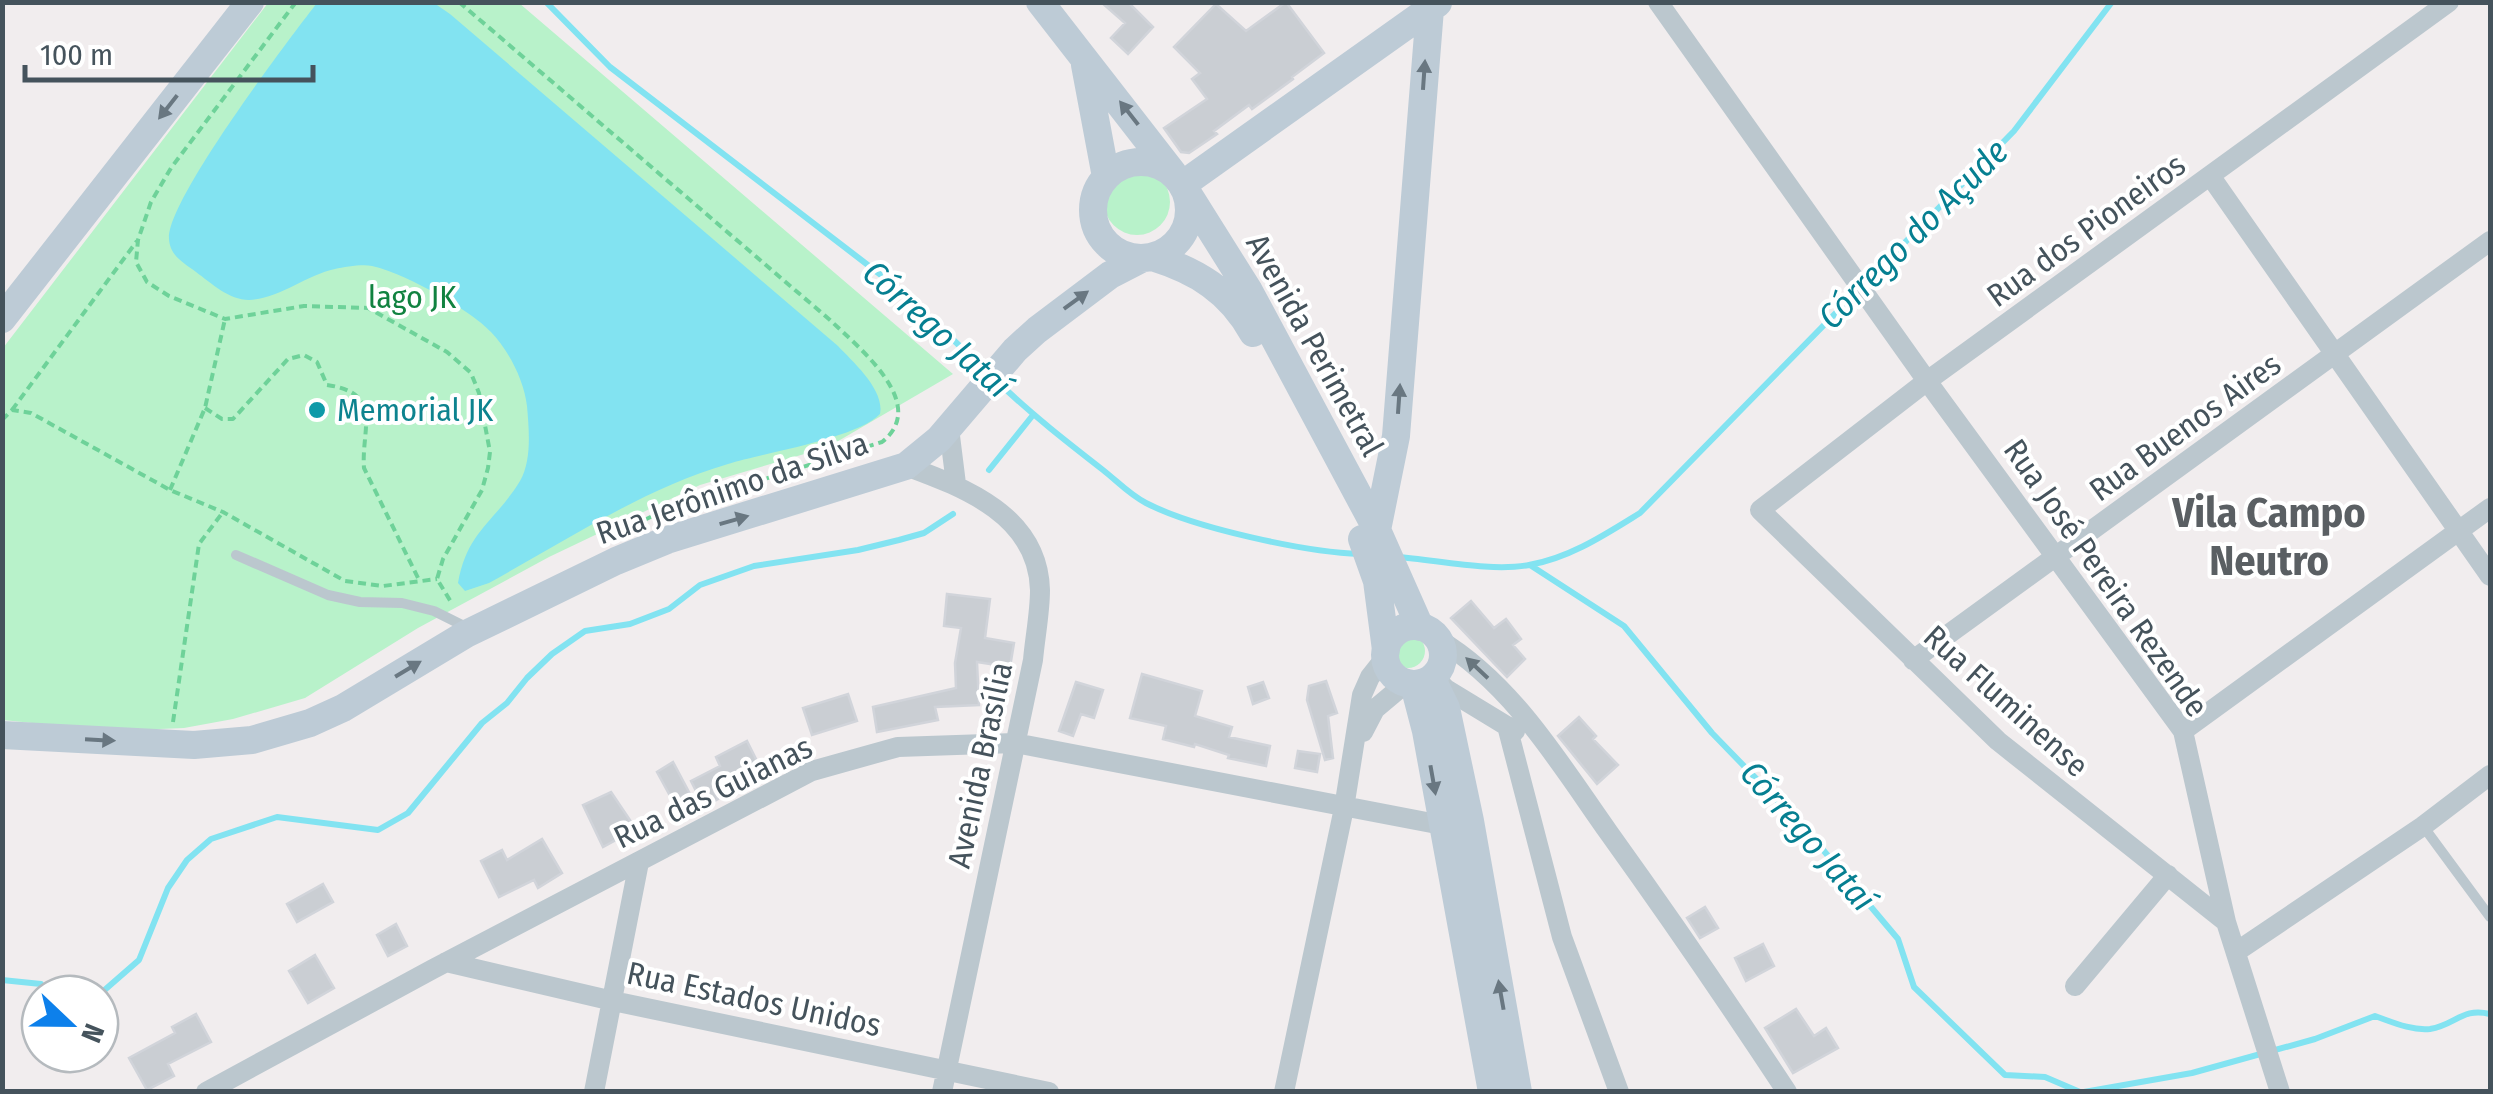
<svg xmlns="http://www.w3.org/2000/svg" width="2493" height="1094" font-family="'Fira Sans Condensed',sans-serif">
	<rect width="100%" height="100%" fill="#f1edee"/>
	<path fill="#b8f2ca" d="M268,3h251l434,371 -125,73 -128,38 -151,72 -131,71 -113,70 -72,21 -49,9 -74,3 -107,-11v-372z
		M1104 202a33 33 0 1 1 66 0a33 33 0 1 1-66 0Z
		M1391 651a17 17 0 1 1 34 0a17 17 0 1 1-34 0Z"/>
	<path fill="#82e3f1" d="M317,3h117l16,11 388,332c15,16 47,44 42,68 -22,24 -117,39 -152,50 -85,25 -161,76 -239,119l-24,8 -7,-8c9,-52 37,-61 62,-102 12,-21 9,-51 7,-75 -3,-26 -18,-55 -36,-74 -20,-22 -89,-60 -119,-66 -10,-2 -27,1 -37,3 -29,6 -56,30 -86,31 -20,0 -38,-17 -53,-28 -12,-9 -26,-16 -27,-33 -3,-38 120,-200 148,-236z"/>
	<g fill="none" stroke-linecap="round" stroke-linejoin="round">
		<path stroke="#82e3f1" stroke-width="6" d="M546,2l64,65 293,225 82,78
			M998,382c33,32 69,60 105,88 14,11 27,25 43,33 48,25 159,49 214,51
			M989,470l44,-55
			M1397,557c40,3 94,15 132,8 41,-7 77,-31 111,-52l374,-382 98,-129
			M1530,565l94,61 88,107 96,99 90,107 16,48 91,88 40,2 35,15
			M2,980l39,4 4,10
			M100,994l39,-34 29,-72 19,-28 24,-21 66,-22 101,13 30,-17 74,-90 25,-20 20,-25 25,-24 33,-23 45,-7 39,-15 31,-24 54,-19 104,-16 41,-10 25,-7 29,-19
			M2084,1092l108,-19 123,-34 60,-23c17,6 37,15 55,13 26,-4 32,-22 60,-15"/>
	</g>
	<path fill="#caced3" stroke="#d1d4da" stroke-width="2.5" d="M1101,2h27l25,25 -25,27 -17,-16 14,-15z
		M1286,2l38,51 -32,24 1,2 -41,30 -3,-4 -35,26 3,3 -28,19 -8,-1 -17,-24 43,-29 -15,-20 8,-6 -26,-26 42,-43 30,27z
		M947,594l43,5 -5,39 29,5 -4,24 -33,-5 2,43 -44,2 3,13 -61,12 -4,-25 83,-19 -1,-25 6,-35 -17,-2z
		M1471,601l23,27 12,-9 15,20 -8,6 12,14 -18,18 -56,-59z
		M1142,674l60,17 -7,25 37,11 -3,10 41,9 -4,20 -38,-8 1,-3 -34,-11 -1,3 -31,-8 3,-13 -36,-8z
		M1326,681l11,32 -9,3 5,42 -8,2 -18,-60 2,-14z
		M1076,682l27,8 -9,28 -13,-4 -8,22 -14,-5z
		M1263,682l6,16 -16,6 -5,-17z
		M848,694l9,27 -45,14 -9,-27z
		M1579,717l17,19 -3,3 25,26 -21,19 -39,-48z
		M747,741l13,26 -46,24 4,8 -14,8 -13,-26 29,-15 -4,-9z
		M1298,751l22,3 -3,18 -22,-4z
		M673,762l17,32 -16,9 -17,-31z
		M611,792l25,37 -33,18 -20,-42z
		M542,839l20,34 -24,15 -4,-8 -35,17 -18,-36 21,-11 5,10z
		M323,884l10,18 -36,20 -10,-18z
		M1705,907l13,21 -18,10 -13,-20z
		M396,924l11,22 -19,10 -11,-21z
		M1763,944l11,22 -28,15 -11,-23z
		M315,955l19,33 -26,15 -19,-32z
		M1796,1009l18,27 12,-8 12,20 -45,25 -28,-45z
		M196,1014l15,28 -43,22 6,12 -27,14 -18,-32 46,-25 -3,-6z"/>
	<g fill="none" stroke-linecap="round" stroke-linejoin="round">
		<path stroke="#6ed299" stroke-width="4" stroke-dasharray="8 5" stroke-linecap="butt" d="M296,2l-125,166 -20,34 -13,38 -2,22 11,20 22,14 56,23 79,-13 64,2 79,44 24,21 8,20 11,59 -2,16 -6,22 -39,69 -6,20 14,23
			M459,2l371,318c29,28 100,84 52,122l-219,69 -48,23
			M205,408l17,11h11l55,-60 16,-4 13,7 10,23c57,8 34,44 37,83l56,114
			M12,410l125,-169
			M2,420l10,-10 19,3 139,77 53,22 122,69 38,5 54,-7
			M170,490l35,-82 20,-89
			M173,722l26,-178 24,-32"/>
		<path stroke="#bbc7ce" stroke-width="10" d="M236,555l92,40 32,7 42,1 32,8 34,17
			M2423,826l67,91"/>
		<path stroke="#bbc7ce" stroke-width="20" d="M1658,2l269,379 256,350 43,191 54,170
			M2211,177l279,399
			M949,428l7,56
			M906,466c60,22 132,50 134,124 0,23 -5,47 -7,70l-91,432
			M1438,639c75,45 122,125 171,194 61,85 120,171 178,259
			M1913,660l577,-419
			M1436,679l10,10 69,42
			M1507,726l55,211 57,155
			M2183,731l307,-223
			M1363,732l12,-23 31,-26
			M2226,922l-228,-181 -238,-231 167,-129 522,-379
			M2236,952l187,-126 67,-51
			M446,962l167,39 436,91
			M2075,986l93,-111
			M206,1092l227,-123 379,-198 86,-24 117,-4 427,82 12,-2
			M594,1092l45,-230
			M1284,1092l60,-284 18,-113 8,-18 15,-19"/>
		<path stroke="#bdcbd6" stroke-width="28" d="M1040,2l133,171
			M1085,65l21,112
			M1093 210a48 48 0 1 1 96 0a48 48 0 1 1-96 0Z
			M1182,185l256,-182
			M1185,189l64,102 128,239 43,97
			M1152,257c45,14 78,34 101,76
			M2,319l248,-317
			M1377,530l19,-94 34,-427
			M1362,539l15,42 9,69
			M1385 655a29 29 0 1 1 58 0a29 29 0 1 1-58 0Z
			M1432,679l14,29 24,113 48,271
			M1414,685l12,46 66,361
			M2,735l192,10 58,-5 58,-17 33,-15 123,-74 150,-73 51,-21 239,-74 33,-27 76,-89 22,-20 73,-55 33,-17"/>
	</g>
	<defs><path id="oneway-solid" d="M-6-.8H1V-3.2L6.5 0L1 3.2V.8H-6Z" transform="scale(2.5)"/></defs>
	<g fill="#697781">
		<use href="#oneway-solid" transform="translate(1424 75) rotate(-86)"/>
		<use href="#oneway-solid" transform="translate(168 107) rotate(128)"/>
		<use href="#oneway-solid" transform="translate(1129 113) rotate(-128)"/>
		<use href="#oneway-solid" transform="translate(1076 300) rotate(-36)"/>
		<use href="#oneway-solid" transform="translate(1399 399) rotate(-86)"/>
		<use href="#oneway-solid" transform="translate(734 520) rotate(-16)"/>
		<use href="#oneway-solid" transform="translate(408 669) rotate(-31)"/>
		<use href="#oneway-solid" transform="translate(100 740) rotate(3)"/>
		<use href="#oneway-solid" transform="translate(1433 780) rotate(80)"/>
		<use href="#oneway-solid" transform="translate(1501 995) rotate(-100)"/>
	</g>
	<use fill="#68767e" href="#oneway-solid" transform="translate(1477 668) rotate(-137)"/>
	<circle fill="#0f9aa8" stroke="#fff" stroke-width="4" cx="317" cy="410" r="10"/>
	<g text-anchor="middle" stroke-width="8" stroke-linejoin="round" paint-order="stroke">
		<g font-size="32" fill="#45535c" stroke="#fff">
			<text transform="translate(2086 230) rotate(-36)" y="11">Rua dos Pioneiros</text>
			<text transform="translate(1315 345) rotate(61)" y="11">Avenida Perimetral</text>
			<text transform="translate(2185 427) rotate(-36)" y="11">Rua Buenos Aires</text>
			<text transform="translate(732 488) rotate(-19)" y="11">Rua Jerônimo da Silva</text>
			<text transform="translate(2106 578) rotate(55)" y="11">Rua José Pereira Rezende</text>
			<text transform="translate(2006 701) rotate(42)" y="11">Rua Fluminense</text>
			<text transform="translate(980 765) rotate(-78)" y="11">Avenida Brasília</text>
			<text transform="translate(713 792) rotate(-26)" y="11">Rua das Guianas</text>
			<text transform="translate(754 999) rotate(12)" y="11">Rua Estados Unidos</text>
		</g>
		<g font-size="32" fill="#118240" stroke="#fff">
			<text x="412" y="308">lago JK</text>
		</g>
		<g font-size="32" fill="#0d838f" stroke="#fff" text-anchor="start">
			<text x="337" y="421">Memorial JK</text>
		</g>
		<g font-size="35" font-style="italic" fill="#067f91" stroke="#fff">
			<text transform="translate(1913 234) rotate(-45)" y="12">Córrego do Açude</text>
			<text transform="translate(937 329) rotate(42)" y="12">Córrego Jataí</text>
			<text transform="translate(1808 836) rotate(49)" y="12">Córrego Jataí</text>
		</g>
		<g font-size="42" font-weight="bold" fill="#5a5f63" stroke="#fff">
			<text x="2269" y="527">Vila Campo<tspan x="2269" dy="48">Neutro</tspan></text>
		</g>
	</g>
	<rect width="2493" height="1094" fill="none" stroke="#45535c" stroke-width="10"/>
	<g transform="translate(70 1024) rotate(112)"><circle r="48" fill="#ffffff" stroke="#b5babe" stroke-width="2.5"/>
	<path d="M0-8L18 38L0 25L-18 38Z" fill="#0d80eb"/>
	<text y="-15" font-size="28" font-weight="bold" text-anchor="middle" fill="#45535c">N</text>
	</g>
	<path d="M25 65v15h288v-15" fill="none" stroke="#45535c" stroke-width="5"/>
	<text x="40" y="65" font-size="30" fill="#45535c" stroke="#ffffff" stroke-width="8" paint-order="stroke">100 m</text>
</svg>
